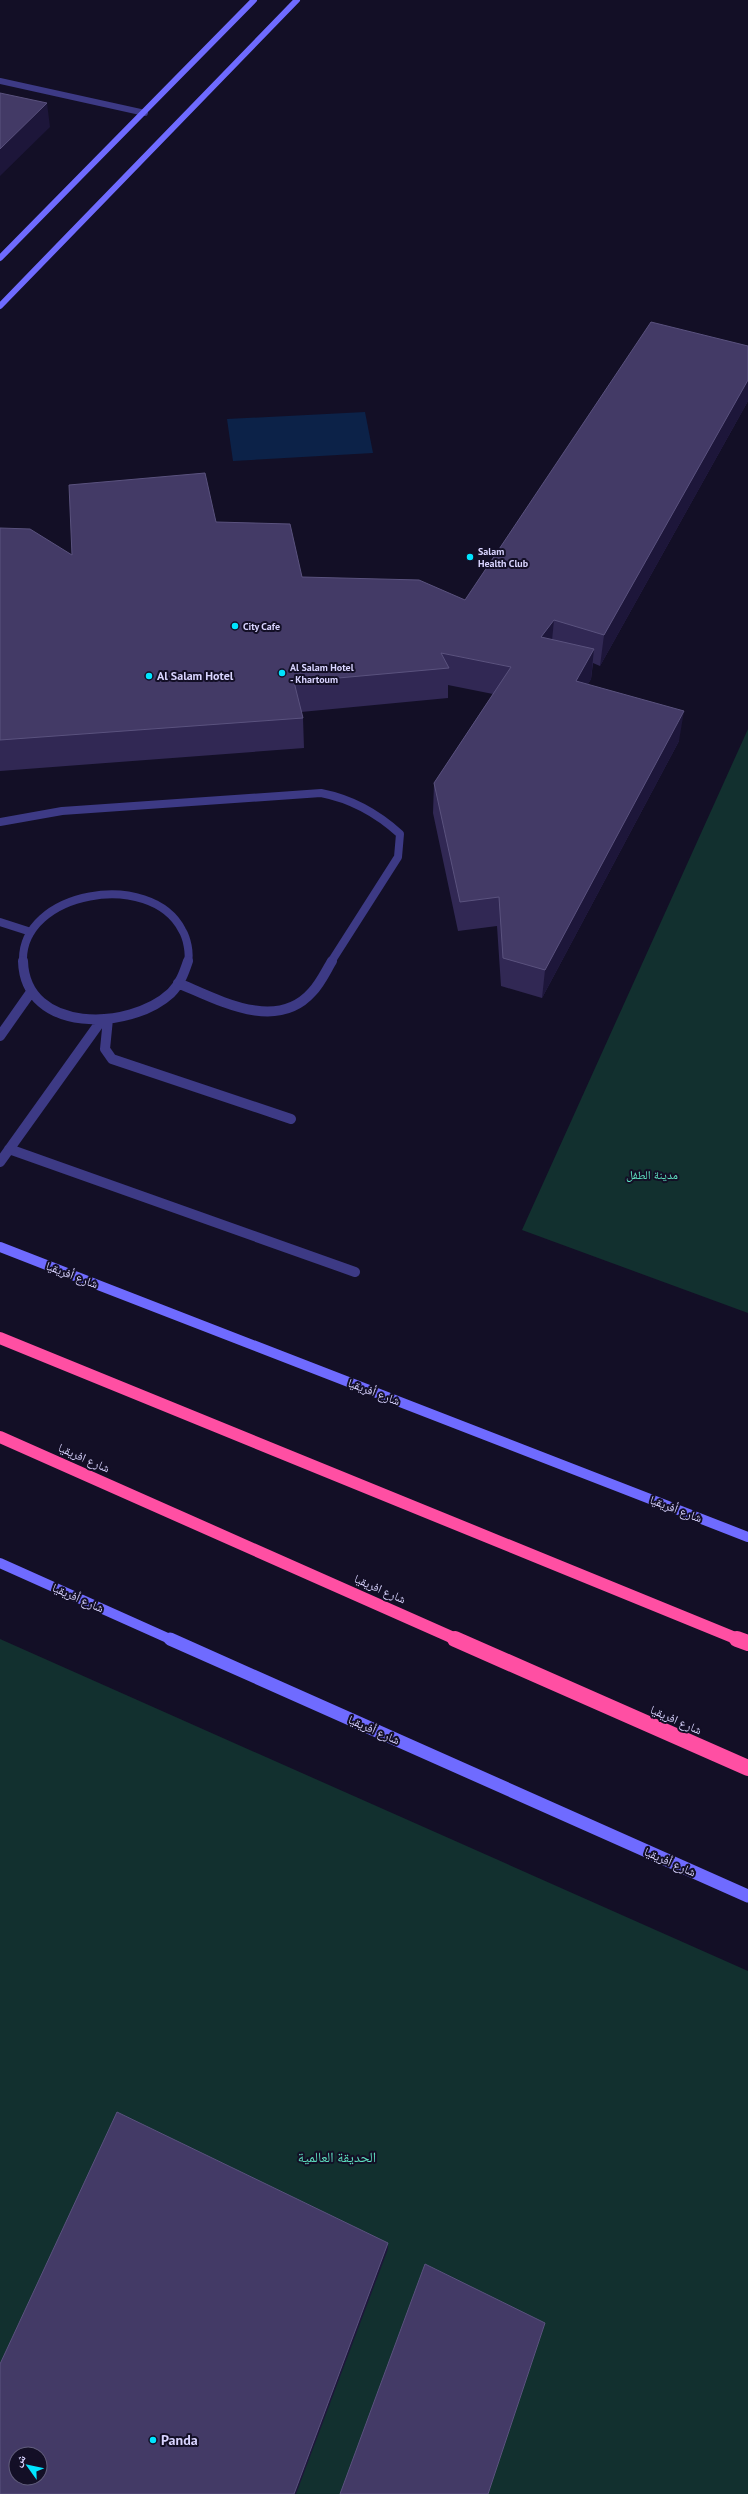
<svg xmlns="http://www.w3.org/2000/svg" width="748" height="2494" font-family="'PT Sans','Noto Naskh Arabic',sans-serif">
	<rect width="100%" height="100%" fill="#130f26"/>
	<path fill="#12302f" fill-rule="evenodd" d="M748,729v584l-226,-83z
		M0,1639l748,332v523h-748zM16,2454h24v24h-24z"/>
	<path fill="#0c2248" d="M365,412l8,41 -140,8 -6,-42z"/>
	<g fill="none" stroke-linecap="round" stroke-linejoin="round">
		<path stroke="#3d3a85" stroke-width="8" d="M0,822l62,-11 259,-18c31,6 56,20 79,41l-2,23 -67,105
			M0,922l31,10
			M23,962c-3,-71 128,-93 159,-32 5,8 8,23 6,32"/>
		<path stroke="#3d3a85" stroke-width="10" d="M23,961c2,73 107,70 148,32 9,-9 13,-20 17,-32
			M178,983c39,16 98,50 134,9 8,-8 14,-21 20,-31
			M108,1019l-3,30 7,10 179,60
			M0,1036l31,-44
			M9,1149l346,123
			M0,1162l101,-141"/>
		<path stroke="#3d3a85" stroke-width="6" d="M0,81l145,32"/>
		<path stroke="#6f6bff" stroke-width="6" d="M0,258l254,-258
			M0,306l297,-306"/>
		<path stroke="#6f6bff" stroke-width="10" d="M0,1247l748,290
			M0,1563l172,77"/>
		<path stroke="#6f6bff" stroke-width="13" d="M170,1639l578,257"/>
		<path stroke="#ff4fa3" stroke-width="12" d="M0,1338l740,302
			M0,1437l458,203"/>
		<path stroke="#ff4fa3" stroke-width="16" d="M455,1639l293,129
			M737,1639l11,4"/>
	</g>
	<path fill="#312854" d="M748,346v55l-148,265 -7,-3 -2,16 -3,5 91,57 -137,257 -41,-12 -4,-60 -39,5 -25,-118 1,-30 59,-89 -45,-9v13l-147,14 2,6 1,30 -304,23v-243l72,27 144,-33 86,55 163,23z"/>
	<path fill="#1d163a" d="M47,103l3,24 -50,49v-27z
		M748,380v21l-148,265 4,-31z
		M554,620l-3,31 -10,-14z
		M594,649l-3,30 -18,32 3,-30z
		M684,711l-5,30 -137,257 3,-28z
		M388,2243v6l-92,245h-2z"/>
	<path fill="#433a66" stroke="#5a527e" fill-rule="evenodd" d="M0,93l47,10 -47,46z
		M651,322l97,24v34l-144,255 -50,-15 -13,17 53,12 -18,32 108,30 -139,259 -42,-12 -4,-61 -39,5 -26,-119 77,-116 -70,-14 8,15 -155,14 9,36 -303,22v-212l30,1 42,26 -3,-70 136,-12 11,49 74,2 12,53 117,3 46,20z
		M117,2112l271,131 -94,251h-294v-130zM16,2454h24v24h-24z
		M425,2264l120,59 -57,171h-148z"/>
	<g fill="#00e5ff" stroke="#130f26" stroke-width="1.5">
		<circle cx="470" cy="557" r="4"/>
		<circle cx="235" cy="626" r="4"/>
		<circle cx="282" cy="673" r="4"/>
		<circle cx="149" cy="676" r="4"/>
		<circle cx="153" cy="2440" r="4"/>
	</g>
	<g text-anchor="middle" stroke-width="4" stroke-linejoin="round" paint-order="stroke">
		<g font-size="10" font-weight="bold" fill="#d9d4ff" stroke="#130f26" text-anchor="start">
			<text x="478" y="555">Salam<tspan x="478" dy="12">Health Club</tspan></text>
			<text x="243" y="630">City Cafe</text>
			<text x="290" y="671">Al Salam Hotel<tspan x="290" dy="12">- Khartoum</tspan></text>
		</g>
		<g font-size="12" font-weight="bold" fill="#d9d4ff" stroke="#130f26" text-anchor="start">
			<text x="157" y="680">Al Salam Hotel</text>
		</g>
		<g font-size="12" fill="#5fe0c0" stroke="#130f26">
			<text x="652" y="1179">مدينة الطفل</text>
		</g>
		<g font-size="12" fill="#d9d4ff" stroke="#130f26">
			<text transform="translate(72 1275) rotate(21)" y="4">شارع أفريقيا</text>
			<text transform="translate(374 1392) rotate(21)" y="4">شارع أفريقيا</text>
			<text transform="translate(84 1458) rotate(24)" y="4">شارع افريقيا</text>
			<text transform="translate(676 1509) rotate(21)" y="4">شارع أفريقيا</text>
			<text transform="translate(380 1589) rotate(24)" y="4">شارع افريقيا</text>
			<text transform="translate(78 1598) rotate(24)" y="4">شارع أفريقيا</text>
			<text transform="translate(676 1720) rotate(24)" y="4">شارع افريقيا</text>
			<text transform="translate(374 1730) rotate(24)" y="4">شارع أفريقيا</text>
			<text transform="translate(670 1862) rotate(24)" y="4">شارع أفريقيا</text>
		</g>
		<g font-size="14" fill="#5fe0c0" stroke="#130f26">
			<text x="337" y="2162">الحديقة العالمية</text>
		</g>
		<g font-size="14" font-weight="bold" fill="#d9d4ff" stroke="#130f26" text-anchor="start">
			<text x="161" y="2445">Panda</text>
		</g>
	</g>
	<g transform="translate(28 2466) rotate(303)"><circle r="19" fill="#130f26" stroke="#625e7d"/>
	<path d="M0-3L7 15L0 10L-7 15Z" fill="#00e5ff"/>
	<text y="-6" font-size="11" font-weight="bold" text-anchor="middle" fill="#d9d4ff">ش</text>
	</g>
</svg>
